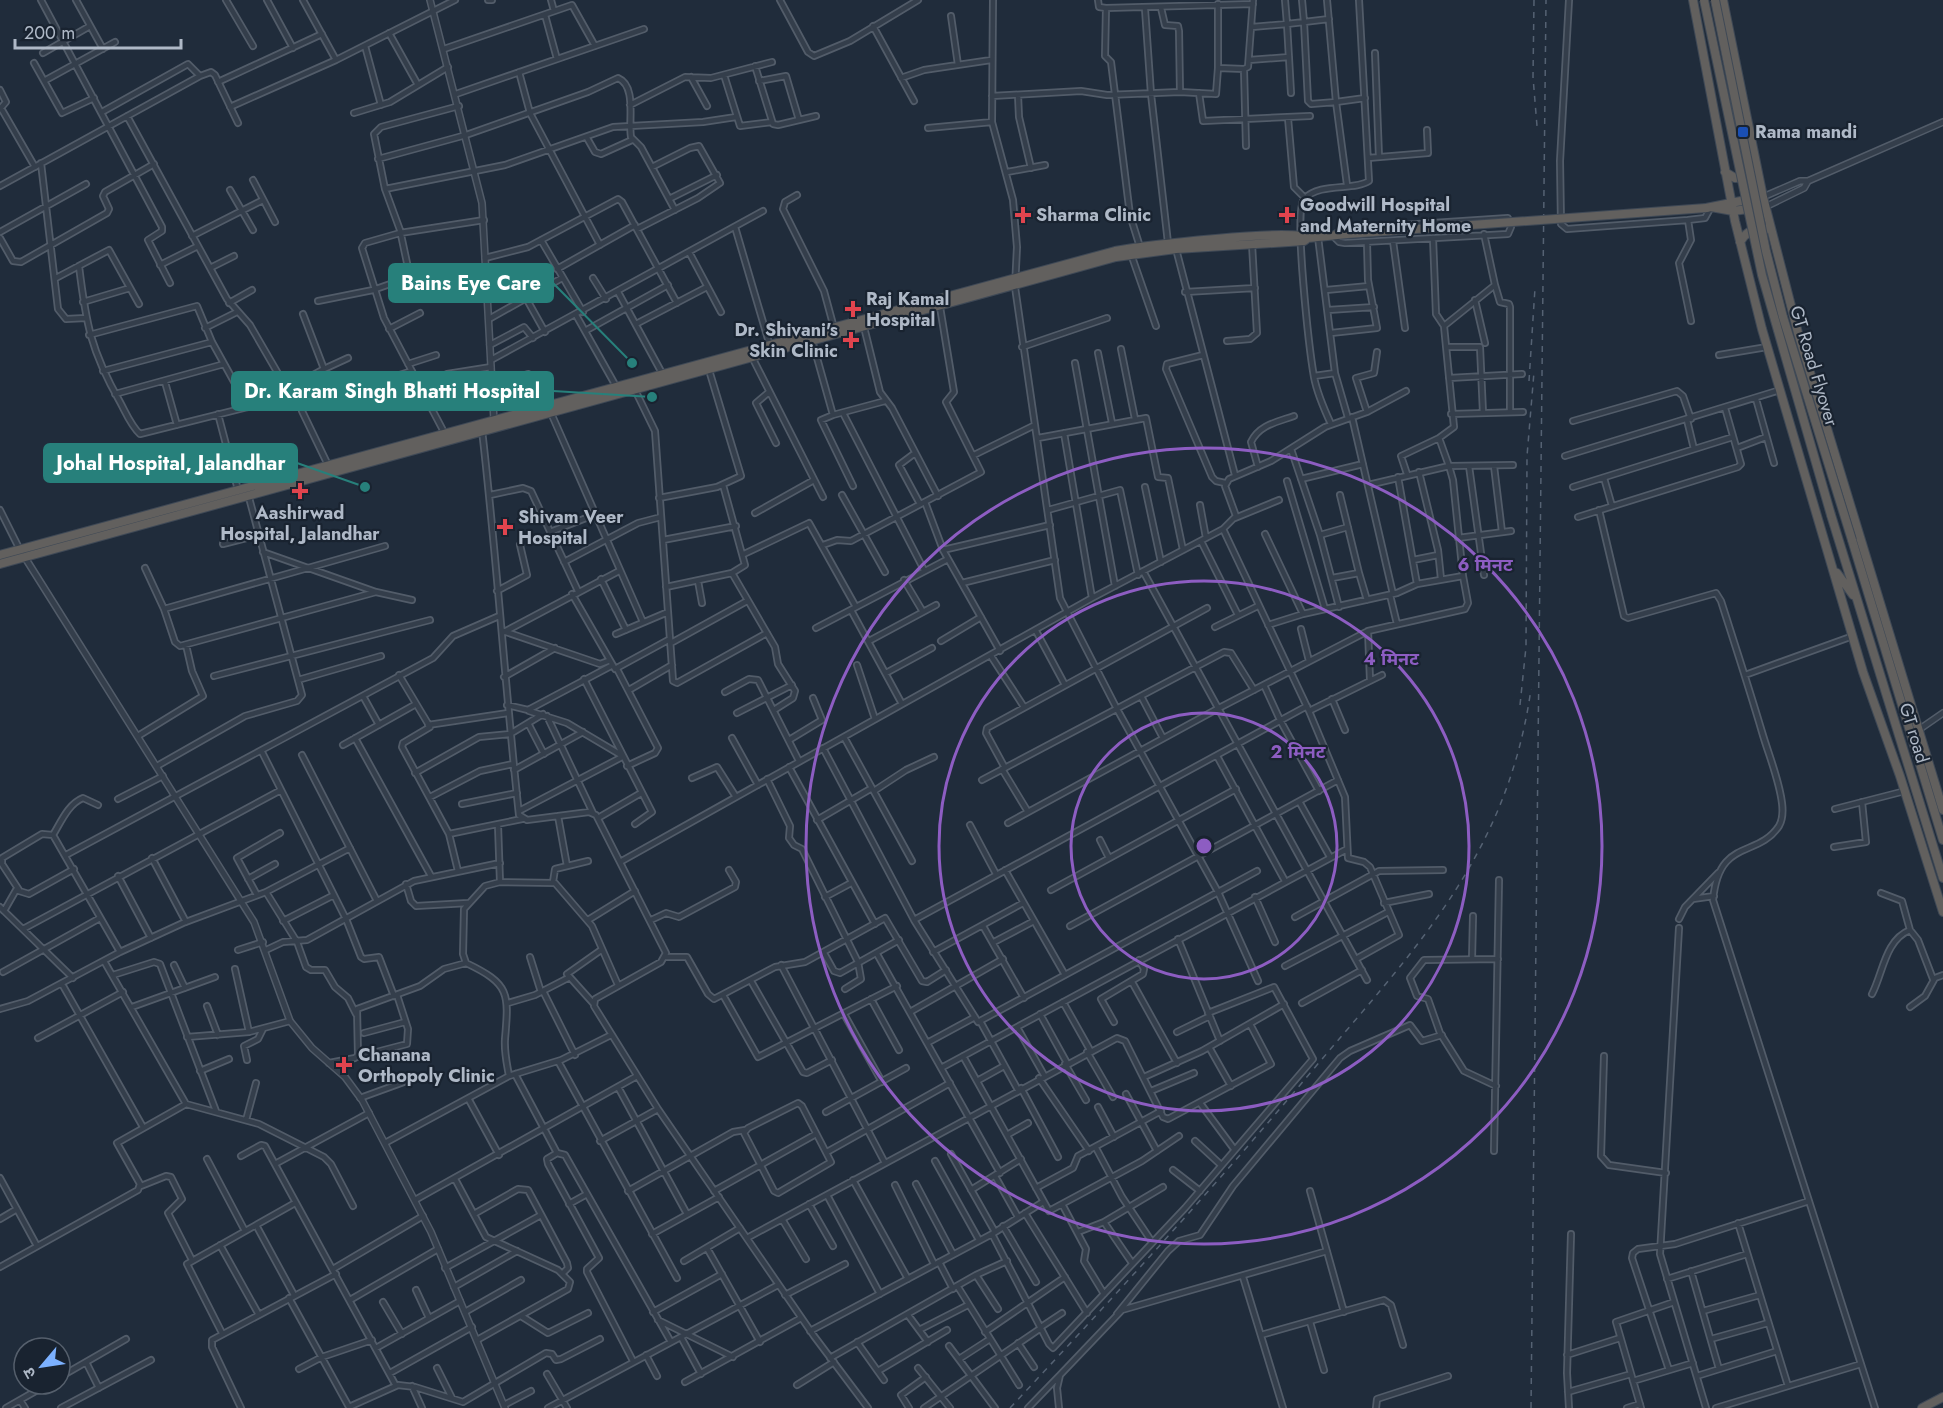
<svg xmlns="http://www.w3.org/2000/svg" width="1943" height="1408" font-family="Jost,'Noto Sans Devanagari',sans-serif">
	<rect width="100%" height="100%" fill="#202c3b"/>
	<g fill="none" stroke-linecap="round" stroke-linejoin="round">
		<g stroke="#525c69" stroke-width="8">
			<path id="minor" d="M41,0l121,227v4l-14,9 22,43
				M76,0l27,49
				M226,0l27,46
				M267,0l26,48
				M488,0h4
				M551,0l3,11
				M780,0l28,52 6,4 36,-15 68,-41
				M993,0l-1,122 21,78 4,47 -2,40 45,311 57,111 101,183 40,89
				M1098,0l1,7 7,1 -1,48 6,6 19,153 10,32
				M1285,0l2,24 17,-2 -2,-22
				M1327,0l9,102 -25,2 -3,-3 -4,-79 25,-3
				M1569,0l-9,161 1,63 6,5 121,-9 3,20 -12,23 12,58
				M1106,8l147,-4
				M1161,8l4,17 13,1 1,5 1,61
				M1145,9l6,85 17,149
				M545,15l12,44
				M951,16l7,49
				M873,26l41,75
				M1252,27l35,-3 4,69
				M389,33l29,52
				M365,46l16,59
				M444,49l128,-44 23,41
				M43,53l47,-27
				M1375,53l4,104
				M336,60l119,-60
				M1249,60l40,-3
				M34,63l28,50 32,-15
				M755,66l18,58 5,1 38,-9
				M1218,68v-64
				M1244,69l2,77
				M519,72l11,41 70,132
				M724,75l16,51 32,-4
				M691,77l16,29
				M901,78l23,-8 67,-10
				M44,81l71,-39
				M759,81l27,-5 13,44
				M218,82l104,-48
				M0,90l6,12 -6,7
				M1199,93l4,28 107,-5
				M456,94l188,-65
				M1018,95l1,22 12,51
				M992,96l89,-5 26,4 73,-3 36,2 2,-26 26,1 4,-2 5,-67
				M630,105l55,-28 26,1 61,-16
				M230,107l106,-47 -33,-60
				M1,108l34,59
				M102,112l86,-48 12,12 11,-4 4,3 23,48
				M354,113l36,-11 58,-35
				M127,116l100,183 23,26 37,64
				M1288,118l6,69 11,11
				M928,128l64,-6
				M587,138l8,14 6,2 31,-14
				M1368,158l60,-5 -1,-23
				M378,159l88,-24 122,-43 30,-14c19,8 10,43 13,59l10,10 34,63
				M41,163l17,146 8,10 20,-1
				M1007,172l38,-7
				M253,180l22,42
				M1347,185l-11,-83 29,-4
				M0,186l200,-110
				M385,189l120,-24 108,-38 90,-5 33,-5
				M230,190l23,40
				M797,195l-12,7 -2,7 41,82 10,37
				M669,199l48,-24
				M1508,218l3,9 -3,7 -163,9 -6,-1 -6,-6 9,-7z
				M1688,220l17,-2 6,-11
				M735,227l35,119
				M637,229l61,-31 22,-15 -21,-37 -9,2 -38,19
				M0,232l86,-48
				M192,236l71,-36
				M1318,237l17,136 13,45
				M0,238l13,23 8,1 86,-49 2,-4 -6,-13 2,-4 49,-28
				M1433,238l3,76 8,12
				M541,240l42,72
				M1393,241l12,87
				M1176,249l59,226
				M689,252l32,60
				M1131,254l25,72
				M485,258l43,-11 90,-48 4,3 55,101
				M160,265l38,-19
				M79,266c7,58 12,85 41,136 6,11 11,24 20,32l120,-30 64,-35 -21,-55
				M210,268l24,-12
				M557,269l78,-44
				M56,278l53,-28 30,54
				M593,278l13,21
				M1495,285l5,17 9,2 1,3v104
				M1326,290l43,-4
				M618,292l45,83
				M1185,292l70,-4
				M526,298l19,34
				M1475,300l10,43
				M318,301l55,-11 37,-13 -10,-47 -15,-41 -11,-55 7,-7 78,-21
				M83,302l47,-14
				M229,303l23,-13
				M1328,310l46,-3
				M576,315l41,73
				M489,319l73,-41
				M636,324l71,-37
				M864,327l16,65 12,16 46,88
				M205,328l32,-16
				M389,329l31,-16
				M585,331l83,-46
				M1331,333l46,-5 -9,-48 -1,-37
				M89,335l108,-29 15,36 36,65
				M812,340l21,75 52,-14
				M1227,341l23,-2 7,-6 -5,-89
				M490,345l34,-18 9,11
				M1022,347l85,-29
				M1446,347h34l3,66
				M1121,349l14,70
				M1098,353l14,70
				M1203,355l-36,9 -1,5 46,108 4,4 9,2
				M1719,355l48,-8
				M752,357l71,140
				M491,360l272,-149
				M1075,363l40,223
				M408,364l28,-9
				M324,369l24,-11
				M103,371l109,-29
				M447,374l44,-7
				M1314,376l21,-3
				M1449,378l73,-4
				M165,382l12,43
				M492,384l36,-10
				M635,390l20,41 18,250 4,2 90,-50
				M769,392l-13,11 20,40
				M115,394l109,-30
				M376,398l-3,-11 4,-5 35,-11
				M1756,399l18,64
				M302,411l26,54
				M1367,412l-11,-34 18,-5 3,-21
				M551,413l92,209
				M843,413l81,157
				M218,414l20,76
				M1451,414l72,-2
				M833,415l-12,5 32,66
				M1352,417l41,177
				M1687,420l7,29
				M1573,421l104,-30 6,5 8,23
				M1331,424c-7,-15 -14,-31 -17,-47 -4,-23 -21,-166 -10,-178 16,-17 50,-8 65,-18l-10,-181
				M482,430c15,129 23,257 37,385l8,5 62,-8 7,3 70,138 -5,9 -66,37 -1,7 64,103 156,227 54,72
				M1064,433l28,165
				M445,434l-61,-116 -22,-70 3,-5 35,-10 84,-13
				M1038,438l108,-20 12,59 10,1 15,72
				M1439,438l15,-11 -10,-101 51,-41 -11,-51
				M1737,448l29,-11
				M1291,449l29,86 19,72
				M915,453l-16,12 21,39
				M974,455l61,-30
				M1565,456l215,-66
				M1469,466l15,109
				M1494,466l8,66
				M1258,467l-7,-25c8,-17 26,-20 43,-26
				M1419,472l19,78 3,29
				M1407,474l-6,-18 38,-18 10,28 64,-1
				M1398,477l19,107
				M1604,478l8,28
				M1301,479l62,-15
				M1287,481l38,128
				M1368,485l81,-19 4,14 10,96
				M1145,487l16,75
				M1573,487l160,-50
				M490,495l33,-7 8,3 47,100
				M842,495l43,77
				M1340,495l19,78
				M659,498l58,-11 24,-11 -32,-106
				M925,502l18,48 57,101
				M1200,505l6,33
				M0,510l20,40
				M1048,510l72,-20 18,85
				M1599,510l25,106 4,2 88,-25 5,8c14,44 28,87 41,131 7,24 17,47 20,71 1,8 1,16 -3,23 -22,33 -60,11 -66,74l162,508
				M755,513l59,-33
				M1578,517l160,-50 3,-3 -16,-56
				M1235,518l44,-18
				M1223,529l86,182 36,86 3,61 16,4 6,5 29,68 -43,24
				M550,532l44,-17
				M1265,534l38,80
				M1320,535l28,-8
				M1458,538l53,-7
				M663,540l73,-14
				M1201,541l37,74
				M223,544l36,-9
				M823,545l14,-5 14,1 130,-69 -35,-70 8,-10 -14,-85
				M943,550l107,-25
				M263,552l113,40 36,8
				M744,554l65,-31 47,84
				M1413,560l25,-5
				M564,562l74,-39 23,-6
				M145,568l19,41 11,33 5,4 196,-54
				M1143,571l224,409
				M732,573l43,74 3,17 17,27 -2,7 -19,12
				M1332,578l27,-5 8,27
				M601,579l25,51
				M904,580l19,32
				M698,581l4,22
				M962,583l93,-23
				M666,587l66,-14 13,-8 -22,-80
				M497,591l30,-16 -7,-30
				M572,594l43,75 55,-30
				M1390,595l7,29
				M164,609l221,-63
				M851,610l51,94
				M1215,627l43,-21
				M816,628l132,-69
				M1301,629l8,32
				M503,631l97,33 8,-3
				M1036,631l29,54
				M1368,631l2,49
				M504,632l115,-61
				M616,634l52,-22
				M869,641l67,-36
				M941,641l40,-24
				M671,643l76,-42
				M991,656l33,51
				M857,665l18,54
				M617,669l41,79 -3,5 -28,13
				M886,673l46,-25
				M399,675l31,52 -27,16 -1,4 47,87 9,37
				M1745,675l108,-39
				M214,676l216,-56
				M504,677l51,-29
				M584,679l68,133 -17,12
				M298,680l83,-24
				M1264,685l16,35 39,71
				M629,690l43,-25
				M725,692l24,-13 9,1 41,81
				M363,696l16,29
				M1141,696l22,42
				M1332,699l13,31
				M507,705l21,5 83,-44
				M529,711l38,12 54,32
				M1309,711l73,-36
				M737,713l55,-28
				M547,716l46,97
				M528,723l16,31
				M428,725l80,-12
				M138,736l65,-40 -11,-25 -6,-26
				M844,737l68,124
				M355,738l76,138
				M732,738l26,47
				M789,740l33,-20 -9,-22
				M343,745l73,-41
				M823,748l91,172 64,102 279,-151
				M262,752l84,167 15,38 3,2 15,-2 15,39
				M302,755l75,146
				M1217,756l68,125
				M157,766l88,-50 52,-15 5,-6 -54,-201
				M789,767l86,157
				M1005,768l-19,-35 1,-5 220,-120
				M1002,769l26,43
				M514,770l69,-38
				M415,773l64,-36 31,-3 33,-20
				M692,778l25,-11 19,30
				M767,779l23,47 -1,12 5,7 8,4 56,113 3,17 -16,10
				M982,780l242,-128 7,1 23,37
				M874,791l32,-21 28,-13
				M430,797l50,-26 33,-7
				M118,799l45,-23
				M1300,803l30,54
				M462,804l55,-11
				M1835,809l70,-18
				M519,811l103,-54
				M558,816l9,50
				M598,818l43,-25
				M817,820l55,-32
				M1008,823l211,-115 149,-77 97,-22 3,-6 -5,-27 -46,8 -20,9 -94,21 -35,11
				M498,825l2,57 -15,4 -21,23 -1,45 3,9c44,21 43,30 39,76 -1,13 2,25 4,37
				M970,825l26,49
				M449,834l73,-15
				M53,835c8,-13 15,-31 30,-37l15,7
				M1100,840l9,18
				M1834,847l32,-5 -4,-40
				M66,855l367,-197 20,-22 46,-20
				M152,858l34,64
				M620,862l472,-264 131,-69 13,-13 -11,-30 4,-7 42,-18 54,-34 42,-15 39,-21
				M1005,870l60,105
				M118,876l33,62
				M248,879l27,-15
				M500,882l55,1 37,43 26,59
				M553,882l2,-13 33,-8
				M406,884l5,17 5,5 52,-3
				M19,890l-17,-26v-6l40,-24 11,1 67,117
				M1051,890l185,-101
				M266,892l31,50 9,25 5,3h14l10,17 13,11 8,16
				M1881,893l21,8 8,29
				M257,895l-20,-37 43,-25
				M825,897l26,-14
				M1255,897l20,45
				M1693,899l21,-3
				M1384,903l45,-9
				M0,907l73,71
				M4,911l12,-21 13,4 45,-25
				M1295,917l84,-46 64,-1
				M1679,919l6,-12 33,-34
				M588,920l47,-29
				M651,920l15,-7 13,4 56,-30 1,-5 -7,-12
				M914,920l393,-214
				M283,921l51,-26
				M983,926l41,72
				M1070,926l268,-146
				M1679,928l-19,326 46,154
				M23,929l258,-139
				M1178,939l42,102
				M994,942l38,-20
				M238,950l25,-8
				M266,950l17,-8 24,-2 107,-59 86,-18
				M933,952l90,-49
				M824,953l10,18 6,2 59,-33
				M877,954l123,219
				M530,957l11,35
				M665,957h22l21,37 6,5 61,-32 30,-5 80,-44 37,63 5,1 19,-12
				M1472,959l1,-43
				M104,961l82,143 73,20 65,33 7,7 22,42
				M174,965l11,23
				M781,965l104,198
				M1285,966l103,-54
				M235,969l14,63
				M3,972l97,-54
				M113,975l41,-13 6,2 56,147
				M751,981l52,91 4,1 25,-13
				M1132,982l45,81
				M62,984l81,143
				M543,991l32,64
				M1872,994c11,-21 13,-54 38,-64l8,10 15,39
				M723,995l35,62 139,-71
				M871,999l28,51
				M1063,1002l27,48
				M508,1003l27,-8 33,-17
				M593,1003l-26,-29 34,-24
				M1302,1003l60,-33
				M207,1006l11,29
				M132,1007l83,-30
				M1910,1007l15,-11 10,-18 8,-3
				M0,1009l28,-8 92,-49 63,-29 83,-31 84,-44
				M910,1012l93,-53
				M844,1014l38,68
				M1040,1014l27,49
				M980,1021l38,69
				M1114,1022l-13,-23 42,-25 1,-5 -5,-9
				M1017,1027l27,48
				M1177,1032l33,-16
				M364,1033l41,-11
				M187,1037l62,-5 41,-11
				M38,1038l85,-46
				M927,1043l48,-26
				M1209,1047l22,39
				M1087,1052l26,45
				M963,1056l86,155 93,-50 37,-25
				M1604,1056l-3,100 8,9 57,8
				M357,1057l50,-13 1,-15 -11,-34
				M247,1060l-3,-14 14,-7 5,-10
				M558,1061l119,217
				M329,1063l26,-5 3,-3 -1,-46 63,-23 24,-17 22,-6
				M1065,1064l21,36
				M941,1068l406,-219
				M200,1071l29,-12
				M515,1074l42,79
				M1144,1077l58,-26 82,-47
				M1039,1078l50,73
				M977,1081l27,-15
				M1496,1086l-32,-15 -24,-38 -12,-34 -11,-3 -7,-18 14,-18 74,-1
				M618,1087l69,127
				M1021,1088l37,69
				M1151,1091l43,-18
				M1126,1094l31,57
				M360,1098l44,-16
				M469,1100l30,55
				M798,1103l4,3 29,56 -53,31 -4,-2 -30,-58 4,-5z
				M1200,1103l34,46
				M1098,1107l16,30
				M826,1112l80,-44
				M246,1120l10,-37
				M1007,1135l21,-12
				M600,1141l58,-32
				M1195,1141l25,23
				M385,1143l124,-67 52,-16 50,-25
				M1096,1148l26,49 30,45
				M1494,1151l5,-271
				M827,1152l123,-69
				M951,1154l44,78
				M241,1156l20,-11 4,1 131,240
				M207,1159l38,72
				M935,1161l44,79
				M275,1164l94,-51
				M1173,1170l27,21
				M995,1176l23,41
				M0,1178l37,68
				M455,1179l31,58 72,33 12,12 -2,7 -91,51
				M853,1180l55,99
				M916,1184l37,70
				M895,1185l39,79
				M141,1186l25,-10 5,1 11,22 -14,14 24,47
				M1036,1188l37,-20 5,-12 83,-45
				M971,1190l50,-31
				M628,1191l105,-59 12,-2
				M714,1191l102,-57
				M1310,1191l34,121
				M827,1195l53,99
				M415,1200l222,-124
				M569,1204l18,-10
				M809,1204l24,42
				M1062,1204l24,45 -2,12 20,33
				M1025,1213l62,100
				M474,1214l44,-25 10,1 39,73 1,5 -5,5
				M0,1219l17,-10
				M782,1219l24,40
				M1104,1222l28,41
				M1738,1223l50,163
				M256,1225l38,70
				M1003,1226l33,56
				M1078,1232l26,-10 59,-35
				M652,1234l67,-37
				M992,1234l57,110 4,4 132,-140 128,-149 -39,-72 -66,26
				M747,1238l370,-200 8,3 38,76 5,2 103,-55 -21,-40
				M220,1245l39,70
				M707,1248l53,94
				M684,1261l56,-33
				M939,1262l14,27
				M0,1267l138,-77 2,-6 -23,-41 69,-39
				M445,1268l96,-53
				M333,1269l90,-53
				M1691,1271l28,98
				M976,1275l22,34
				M1243,1277l40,131
				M1667,1279l80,-25
				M454,1287l63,-36
				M958,1287l61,98
				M416,1290l13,28
				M785,1295l60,-31
				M289,1298l60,109 49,-22 17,2 48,15 83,-49 6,1 4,6 5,-1 39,-20
				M350,1300l88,-51
				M383,1302l19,32
				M1703,1311l57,-16
				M465,1312l56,-32
				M653,1312l69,-38
				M1117,1314l51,-63 11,-10 21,-6 33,-49 107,-128 10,-7 60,-26 12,16 20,-6
				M908,1315l20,27
				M521,1316l27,17 40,-20
				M658,1320l75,37
				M1310,1322l14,48
				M1041,1327l21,-14
				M919,1330l49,-25
				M810,1331l182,-97 51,-32
				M985,1332l80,-55
				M222,1333l-35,-69 108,-61
				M1261,1335l123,-35 7,5 12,40
				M681,1337l20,37
				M1711,1339l57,-16
				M857,1342l27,38
				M1018,1343l16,24
				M949,1346l46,62
				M376,1348l84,-47
				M646,1355l11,21
				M1567,1355l53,-17
				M830,1358l146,-83 31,-14
				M959,1359l31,-20
				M633,1361l-46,-89v-3l12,-11 -51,-94 -1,-5 10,-6 8,2 106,187
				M86,1362l13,26
				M437,1368l15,30
				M918,1368l32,40
				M299,1369l23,-12 50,-17
				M1669,1370l-37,-112 1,-5 5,-4 37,-5 134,-43
				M878,1371l69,-41
				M390,1373l82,-46
				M547,1374l20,34
				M1697,1376l80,-25
				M60,1377l66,-38
				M1633,1381l60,-18
				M685,1382l116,-64
				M797,1385l37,-23
				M412,1386l10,22
				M1568,1392l63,-18
				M20,1400l5,8
				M504,1405l27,-14
				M6,1408l42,-24
				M61,1408l90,-48
				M241,1408l-29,-61v-7l124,-66
				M548,1408l230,-123
				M909,1408l-8,-13 25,-18
				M924,1408l117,-80
				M1028,1408l31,-32
				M1059,1408l-2,-20 3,-13 62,-65 205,-59
				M1376,1408l1,-9 71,-23
				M1569,1408l-2,-35 4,-139
				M1627,1408l13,-4
				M1641,1408l-25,-86 58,-20
				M1716,1408l145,-44"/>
		</g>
		<g stroke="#525c69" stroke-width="8">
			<path id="tertiary" d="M430,0l52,203 12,218
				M1763,197l37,-16h8l135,-59
				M1765,207l39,-19 4,-7
				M24,556l230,366 36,99 22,27 33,29 17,23 69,132 74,176
				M1917,731l26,-18"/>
		</g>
		<g stroke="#3f4956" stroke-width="10">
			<path id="trunk" d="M1693,0l42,221 27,108 101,343 37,104 43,136
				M1723,0l40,197 35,136 145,477
				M1725,172l10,6 11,-1 8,-8
				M1711,207l22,4 30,-4
				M1706,208l55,-11
				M1740,242c6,-10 15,-15 26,-13
				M1831,515l112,363
				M1852,540l91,300
				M0,555l1115,-304c25,-5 179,-23 193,-13
				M0,564l1116,-307 60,-8 128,-8 4,-3 39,-4
				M1837,573l16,22
				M1922,1408l21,-11"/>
		</g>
		<use href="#minor" stroke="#343e4b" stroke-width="4.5"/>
		<use href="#tertiary" stroke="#343e4b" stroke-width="5"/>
		<use href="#trunk" stroke="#62605e" stroke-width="8"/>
		<path stroke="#556273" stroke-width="1.5" stroke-dasharray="6 6" stroke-linecap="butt" d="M1534,0l-1,77 4,49
			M1529,381l6,-93
			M1520,705l6,-58 1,-191 7,-84
			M1010,1408c101,-108 201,-217 296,-330 105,-125 201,-219 225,-389
			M1531,1408l15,-1408"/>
		<g stroke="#3f4956" stroke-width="10" stroke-linecap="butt">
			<path id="trunk-bridge" d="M1704,0l58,275 69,240
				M1715,0l51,251 17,66 69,223
				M1347,234l359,-26"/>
		</g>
		<use href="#trunk-bridge" stroke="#62605e" stroke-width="8"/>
	</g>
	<g fill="none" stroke="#8d5dc2" stroke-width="3">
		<circle cx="1204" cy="846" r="133"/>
		<circle cx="1204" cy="846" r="265"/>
		<circle cx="1204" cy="846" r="398"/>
	</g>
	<rect fill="#1a4fb4" stroke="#192330" stroke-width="2" x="1737" y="126" width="12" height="12" rx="3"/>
	<g fill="#e0444e" stroke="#192330" stroke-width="2">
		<path d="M1020 206h6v6h6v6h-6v6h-6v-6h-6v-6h6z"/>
		<path d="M1284 206h6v6h6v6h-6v6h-6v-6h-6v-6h6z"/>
		<path d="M850 300h6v6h6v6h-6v6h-6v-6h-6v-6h6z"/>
		<path d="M848 331h6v6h6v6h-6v6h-6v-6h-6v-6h6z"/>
		<path d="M297 482h6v6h6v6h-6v6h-6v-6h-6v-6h6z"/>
		<path d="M502 518h6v6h6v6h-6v6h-6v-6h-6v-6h6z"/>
		<path d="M341 1056h6v6h6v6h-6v6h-6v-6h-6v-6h6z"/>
	</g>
	<g text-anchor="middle" stroke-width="4.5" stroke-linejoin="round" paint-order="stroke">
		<g font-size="18" font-weight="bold" fill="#afb9c7" stroke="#192330" text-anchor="start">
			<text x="1755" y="138">Rama mandi</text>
			<text x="1300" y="211">Goodwill Hospital<tspan x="1300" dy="21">and Maternity Home</tspan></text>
			<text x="1036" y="221">Sharma Clinic</text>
			<text x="866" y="305">Raj Kamal<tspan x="866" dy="21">Hospital</tspan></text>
			<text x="838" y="336" text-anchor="end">Dr. Shivani's<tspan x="838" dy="21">Skin Clinic</tspan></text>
			<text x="300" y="519" text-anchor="middle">Aashirwad<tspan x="300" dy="21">Hospital, Jalandhar</tspan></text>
			<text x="518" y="523">Shivam Veer<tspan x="518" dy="21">Hospital</tspan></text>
			<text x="358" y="1061">Chanana<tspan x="358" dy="21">Orthopoly Clinic</tspan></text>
		</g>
		<g font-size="18" fill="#afb9c7" stroke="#192330">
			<text transform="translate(1814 366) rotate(73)" y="6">GT Road Flyover</text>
			<text transform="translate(1914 733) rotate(73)" y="6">GT road</text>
		</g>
	</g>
	<circle cx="1204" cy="846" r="9" fill="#8d5dc2" stroke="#192330" stroke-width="3"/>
	<g font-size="18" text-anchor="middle" font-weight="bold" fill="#8d5dc2" stroke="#192330" stroke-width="4.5" stroke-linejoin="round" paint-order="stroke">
		<text x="1485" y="571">6 मिनट</text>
		<text x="1391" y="665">4 मिनट</text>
		<text x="1298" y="758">2 मिनट</text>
	</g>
	<path fill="none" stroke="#27807b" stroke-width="2" d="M632 363L553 283M652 397L553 391M365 487L297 463"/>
	<g fill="#27807b" stroke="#192330" stroke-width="2">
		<circle cx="632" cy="363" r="6"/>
		<circle cx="652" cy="397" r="6"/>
		<circle cx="365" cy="487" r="6"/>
	</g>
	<g fill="#27807b" stroke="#27807b" stroke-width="2">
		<rect x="389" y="264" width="164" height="38" rx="6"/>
		<rect x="232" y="372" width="321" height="38" rx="6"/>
		<rect x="44" y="444" width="253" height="38" rx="6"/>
	</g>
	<g font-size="20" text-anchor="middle" font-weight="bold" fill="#fff">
		<text x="471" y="290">Bains Eye Care</text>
		<text x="392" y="398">Dr. Karam Singh Bhatti Hospital</text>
		<text x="171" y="470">Johal Hospital, Jalandhar</text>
	</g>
	<g transform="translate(42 1366) rotate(241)"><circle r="28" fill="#192330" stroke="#555f6c" stroke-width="1.5"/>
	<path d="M0-4.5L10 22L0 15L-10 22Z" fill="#7cb1ff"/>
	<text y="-9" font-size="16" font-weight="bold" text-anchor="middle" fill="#afb9c7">उ</text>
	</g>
	<path d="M15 39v9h166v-9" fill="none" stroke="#afb9c7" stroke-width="3"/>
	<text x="24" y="39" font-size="18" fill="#afb9c7" stroke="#192330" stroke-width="4.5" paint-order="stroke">200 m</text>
</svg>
